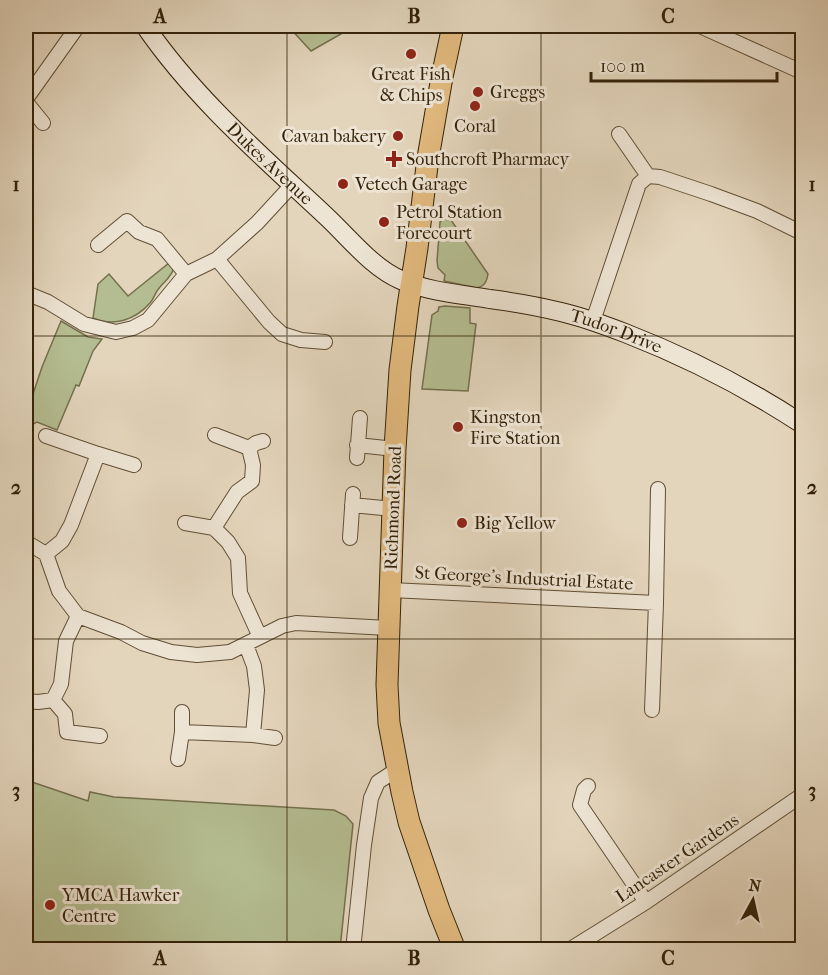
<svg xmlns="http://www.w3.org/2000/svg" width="828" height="975" font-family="'IM FELL French Canon',serif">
	<rect width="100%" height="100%" fill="#e3d5bc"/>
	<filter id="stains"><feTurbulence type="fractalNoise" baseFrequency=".00333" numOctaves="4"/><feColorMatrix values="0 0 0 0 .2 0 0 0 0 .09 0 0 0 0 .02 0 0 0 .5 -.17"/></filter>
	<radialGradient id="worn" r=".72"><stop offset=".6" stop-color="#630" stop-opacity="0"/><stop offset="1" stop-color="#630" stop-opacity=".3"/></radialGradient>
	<path fill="#b4bd91" stroke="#74704d" stroke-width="1.5" d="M288,26h67l-44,25z
		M444,219l7,1 37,54c-1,7 -3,12 -11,14l-33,-7 1,-6 -7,-7 -1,-7 3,-39z
		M169,263l5,5c-3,9 -8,12 -14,19 -5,5 -6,12 -10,16 -15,17 -36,24 -57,15l5,-34 11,-10 19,22z
		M445,306l25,2v15l6,1 -8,67 -46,-2 10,-74 6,-4 1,-4z
		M61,321l27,16 14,2 -9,12 -14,35 -3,-1 -19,45 -20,-8 -4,2 -7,21v-36l3,-3 13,-39z
		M26,780l62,21 2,-9 24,5 220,13 12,6 7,8 -13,125h-314z"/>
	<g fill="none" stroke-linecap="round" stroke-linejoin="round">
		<g stroke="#604f36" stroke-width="16">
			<path id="street" d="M700,26l102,46
				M26,99l52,-73
				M26,102l17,21
				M619,134l29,42
				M98,245l29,-24 12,11 18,7 29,35
				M217,259l52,63 13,12 19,6 24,2
				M26,293l22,9 36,22 32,8 17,-4 15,-8 38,-46 31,-15 40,-36 36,-39
				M593,321l46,-137 9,-8 12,1 51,17 46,17 45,22
				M215,435l34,13 4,17 -1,16 -15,11 -23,36 14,14 10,16 2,35 20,44
				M46,436l52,18 -27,71 -9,16 -16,13
				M357,445l38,4
				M249,448l7,-5 7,-2
				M98,454l36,11
				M357,458l3,-40
				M352,505l41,4
				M185,523l29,5
				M350,538l3,-44
				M26,542l20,12 13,37 19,25 43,16 21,11 29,9 26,3 33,-3 52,-26 14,-3 92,5
				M391,590l265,13
				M78,616l-12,25 -5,43 -8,16 12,14 2,18 33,4
				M246,645l8,21 3,24 -4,45
				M26,701l12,1 15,-2
				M652,710l4,-107 2,-114
				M182,712v20
				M178,759l4,-27 71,3 22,3
				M588,786l-4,4 -4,15 66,97
				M353,950l11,-105 7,-47 7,-16 20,-13
				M569,950l77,-48 156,-107"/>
		</g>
		<g stroke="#342209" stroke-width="20">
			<g id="secondary">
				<path id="s1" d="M145,26c51,74 119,132 184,193 22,21 44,49 72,61 29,12 59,14 89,19 23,3 47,7 71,13 22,5 43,13 64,21 62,24 122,55 177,91"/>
			</g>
		</g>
		<g stroke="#342209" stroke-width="23">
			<path id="primary" d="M453,26l-11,51 -14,81 -11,90 -9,58 -8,64 -5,79 -8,236 2,38 13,69 7,30 30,88 16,40"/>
		</g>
		<use href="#street" stroke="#ede4d3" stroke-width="14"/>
		<use href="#secondary" stroke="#ede4d3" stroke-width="18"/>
		<use href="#primary" stroke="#e2ba7e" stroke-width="21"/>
	</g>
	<path fill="none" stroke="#342209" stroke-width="1.5" stroke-opacity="0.55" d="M287,26v924M541,26v924M26,336h776M26,639h776"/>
	<g fill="#8f2418" stroke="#ede4d3" stroke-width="2">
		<circle cx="411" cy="54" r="6"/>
		<circle cx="478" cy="92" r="6"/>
		<circle cx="475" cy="106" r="6"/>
		<circle cx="398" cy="136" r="6"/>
		<path d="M391 150h6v6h6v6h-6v6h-6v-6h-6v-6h6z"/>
		<circle cx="343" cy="184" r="6"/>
		<circle cx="384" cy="222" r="6"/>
		<circle cx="458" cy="427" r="6"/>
		<circle cx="462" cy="523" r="6"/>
		<circle cx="50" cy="905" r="6"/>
	</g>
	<g text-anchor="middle" stroke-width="6" stroke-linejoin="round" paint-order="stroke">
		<g font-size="18" fill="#342209" stroke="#ede4d3" text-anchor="start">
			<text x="411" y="80" text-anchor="middle">Great Fish<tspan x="411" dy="21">&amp; Chips</tspan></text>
			<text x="490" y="98">Greggs</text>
			<text x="475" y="132" text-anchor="middle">Coral</text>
			<text x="386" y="142" text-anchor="end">Cavan bakery</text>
			<text x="406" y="165">Southcroft Pharmacy</text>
			<text x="355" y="190">Vetech Garage</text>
			<text x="396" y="218">Petrol Station<tspan x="396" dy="21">Forecourt</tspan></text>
			<text x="470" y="423">Kingston<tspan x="470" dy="21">Fire Station</tspan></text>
			<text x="474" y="529">Big Yellow</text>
			<text x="62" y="901">YMCA Hawker<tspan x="62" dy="21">Centre</tspan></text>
		</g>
		<g font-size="18" fill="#342209" stroke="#ede4d3">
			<text dy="6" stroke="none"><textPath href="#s1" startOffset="186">Dukes Avenue</textPath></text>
			<text dy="6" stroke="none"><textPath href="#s1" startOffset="584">Tudor Drive</textPath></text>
			<text transform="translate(393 508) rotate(-88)" y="6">Richmond Road</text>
			<text transform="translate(524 578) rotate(3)" y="6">St George's Industrial Estate</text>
			<text transform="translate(677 858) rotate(-34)" y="6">Lancaster Gardens</text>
		</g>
	</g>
	<rect width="828" height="975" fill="none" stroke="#e3d5bc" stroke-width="66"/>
	<g transform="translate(753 900) rotate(8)" stroke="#ede4d3" stroke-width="4.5" paint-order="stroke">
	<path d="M0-4.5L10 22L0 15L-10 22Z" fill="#342209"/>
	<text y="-9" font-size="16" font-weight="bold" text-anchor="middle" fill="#342209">N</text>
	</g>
	<path d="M591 72v9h186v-9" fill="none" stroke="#342209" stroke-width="3"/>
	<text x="600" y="72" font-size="18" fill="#342209" stroke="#ede4d3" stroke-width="4.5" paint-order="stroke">100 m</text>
	<rect x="33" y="33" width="762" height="909" fill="none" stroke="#342209" stroke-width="2"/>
	<g font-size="20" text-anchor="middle" font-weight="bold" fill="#342209">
		<text x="160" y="23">A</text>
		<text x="414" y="23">B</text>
		<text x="668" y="23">C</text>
		<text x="16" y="191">1</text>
		<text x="812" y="191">1</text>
		<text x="16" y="494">2</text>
		<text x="812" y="494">2</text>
		<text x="16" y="797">3</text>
		<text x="812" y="797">3</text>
		<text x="160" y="965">A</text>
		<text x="414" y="965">B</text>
		<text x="668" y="965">C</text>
	</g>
	<rect width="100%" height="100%" filter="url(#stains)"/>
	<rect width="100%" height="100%" fill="url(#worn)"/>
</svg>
